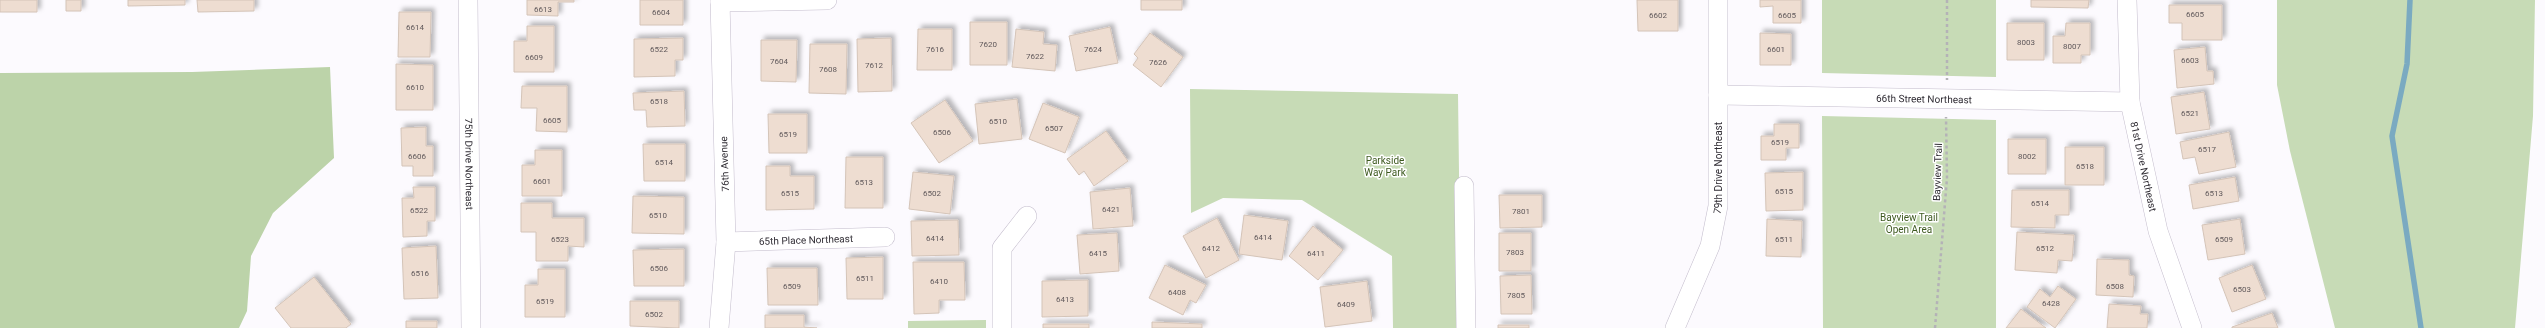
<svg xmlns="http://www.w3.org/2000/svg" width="2545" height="328" font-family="Roboto,sans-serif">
	<defs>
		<filter id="shadow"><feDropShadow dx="3.5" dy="-3.5" stdDeviation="2" flood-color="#0004"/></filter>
	</defs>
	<rect width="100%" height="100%" fill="#fcfafe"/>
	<path fill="#c7dbb6" d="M1822,0h174v77l-174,-4z
		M2277,0h258l-2,116 -18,212h-180l-45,-177 -13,-66z
		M1190,89l268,5 3,234h-68l-1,-72 -90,-56 -79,-2 -32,15z
		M1822,116l174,4v208h-173z
		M986,320v8h-78v-7z"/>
	<path fill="#bcd3a9" d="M330,67l4,91 -61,55 -22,43 -4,55 -8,17h-239v-255l192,-1z"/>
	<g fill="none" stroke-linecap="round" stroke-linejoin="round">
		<path stroke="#7aaac1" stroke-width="5.5" d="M2410,0l-3,64 -15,72 29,192"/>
	</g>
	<path fill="#eeddd1" stroke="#d4c4b8" filter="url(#shadow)" d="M0,0h37v12h-37z
		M66,0h15v11h-15z
		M128,0h57v5l-57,1z
		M197,0h57v11l-56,1z
		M527,0h47v2h-16v14l-31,-1z
		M640,0h43v25h-43z
		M1141,0h41v10h-41z
		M1637,0h41v31h-40z
		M1760,0h41v23h-28v-17l-13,1z
		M2031,0h58l-1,8 -57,-1z
		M2169,5h53v35h-40v-17h-13z
		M399,12h32l-1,45h-32z
		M970,22h37v43h-37z
		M2007,23h37v37h-37z
		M2066,23h24v32h-9v8h-28v-27h12z
		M527,26h27v46h-40v-31h13z
		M1110,27l8,36 -42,8 -7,-35z
		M918,29h34v41h-35z
		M1016,29l28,3 -1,12 14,1 -2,26 -43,-4z
		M1150,33l33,24 -22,30 -28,-22 5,-7 -4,-4z
		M1760,33l31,1v31h-31z
		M683,38v22h-8v16l-41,1v-38z
		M891,38l1,53 -34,1 -1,-53z
		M761,40h36l-1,42 -35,-1z
		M810,44h37l-1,50 -37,-1z
		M2205,47l2,24h6l1,13 -37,4 -3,-38z
		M396,64l37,1v45h-37z
		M522,86h45v46l-31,-1 1,-23h-16z
		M684,91l1,35 -38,1 -1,-17h-12l-1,-17z
		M2204,92l6,37 -34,5 -5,-37z
		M1017,99l5,40 -43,5 -4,-40z
		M945,100l28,41 -34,22 -28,-40z
		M1043,103l36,14 -14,36 -36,-14z
		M768,114h39v39h-38z
		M1774,124h25v24h-13v12h-25v-24h13z
		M426,127v19h7v30h-20v-10h-11l-1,-38z
		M1106,131l22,30 -34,25 -10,-15 -5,4 -12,-16z
		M2229,132l7,35 -37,7 -4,-17 -12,2 -3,-17z
		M2008,139h38v35h-38z
		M643,144h42v37h-41z
		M2065,147h39v38h-39z
		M535,150h27v46h-40v-31h13z
		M846,157h37v51h-38z
		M766,166h24v10h24v33l-48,1z
		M913,172l41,4 -4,38 -41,-5z
		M1803,172v38l-37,1 -1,-38z
		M2235,177l4,24 -46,8 -4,-24z
		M413,187h22v34h-8v15l-24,1 -1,-39h12z
		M1130,188l3,38 -40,3 -3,-37z
		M2012,190h57v25h-14v13l-44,-1z
		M1499,195h43v32l-42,1z
		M633,196l51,1v37l-52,-1z
		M521,203h31v15h32v29l-16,-1v15h-32v-29h-15z
		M1244,215l44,6 -6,39 -43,-6z
		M1217,218l22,42 -33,18 -23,-42z
		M1767,219l35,2 -1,36 -35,-1z
		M2240,219l5,35 -37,6 -6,-35z
		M958,220l1,35 -47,1 -1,-35z
		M1313,226l30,24 -25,30 -29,-24z
		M2017,232l57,3 -2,26 -14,-1 -1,13 -42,-3z
		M1117,233l2,38 -39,3 -3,-39z
		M1499,233h32v38h-32z
		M436,246l2,52 -34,1 -2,-51z
		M684,249v37h-50l-1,-36z
		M883,257v42h-36l-1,-41z
		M2097,259l32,1v15l5,1 -1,21 -37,-2z
		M913,262h51l1,38h-26v13l-25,1z
		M1165,265l41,20 -10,18 -6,-3 -7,15 -34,-17z
		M2252,265l14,34 -34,13 -13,-34z
		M767,268h50l1,37h-50z
		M538,269h27v48h-40v-32h13z
		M1531,275l1,39h-31l-1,-38z
		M314,277l37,47 -5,4h-55l-16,-20z
		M1088,280v36l-46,1v-36z
		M1367,281l5,40 -47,6 -5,-40z
		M2058,286l18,13 -21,29 -28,-21 13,-18 10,8z
		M630,301h49v27l-49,-2z
		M2109,304l32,2 -1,8h8l-1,14h-40z
		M2021,309l25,19h-40z
		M2272,313l6,15h-46v-1z
		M765,315h39v12l13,1h-52z
		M406,321h31v7h-31z
		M1152,322l50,2v4h-50z
		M1043,324h46v4h-46z
		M1498,325h31v3h-31z"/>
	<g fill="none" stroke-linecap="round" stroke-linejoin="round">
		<g stroke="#c3bccc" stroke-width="20">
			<g id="minor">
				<path id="s1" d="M468,0l3,328"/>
				<path id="s2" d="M2127,0l3,102 28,129 34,97"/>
				<path d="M720,2l107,-2"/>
				<path id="s3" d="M1718,95l412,7"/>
				<path d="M1464,186l2,142"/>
				<path id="s4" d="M726,242l159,-5"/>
				<path d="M719,328l7,-86 -6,-242"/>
				<path d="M1002,328v-80l25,-32"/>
				<path id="s5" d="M1675,328l35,-82 8,-40v-206"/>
			</g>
		</g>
		<path stroke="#b4b2b7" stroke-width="2.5" stroke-dasharray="3 3" stroke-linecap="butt" d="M1947,0v80
			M1935,328l12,-150 -1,-61"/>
		<use href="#minor" stroke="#fff" stroke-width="19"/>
	</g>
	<g text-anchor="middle" stroke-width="3" stroke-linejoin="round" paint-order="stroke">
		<g font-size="8" fill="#60595b">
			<text x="543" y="12">6613</text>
			<text x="661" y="15">6604</text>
			<text x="2195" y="17">6605</text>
			<text x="1658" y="18">6602</text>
			<text x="1787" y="18">6605</text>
			<text x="415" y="30">6614</text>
			<text x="2026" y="45">8003</text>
			<text x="988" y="47">7620</text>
			<text x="2072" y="49">8007</text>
			<text x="659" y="52">6522</text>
			<text x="935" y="52">7616</text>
			<text x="1093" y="52">7624</text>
			<text x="1776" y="52">6601</text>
			<text x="1035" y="59">7622</text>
			<text x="534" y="60">6609</text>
			<text x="2190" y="63">6603</text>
			<text x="779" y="64">7604</text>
			<text x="1158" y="65">7626</text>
			<text x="874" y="68">7612</text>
			<text x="828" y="72">7608</text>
			<text x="415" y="90">6610</text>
			<text x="659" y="104">6518</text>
			<text x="2190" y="116">6521</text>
			<text x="552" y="123">6605</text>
			<text x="998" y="124">6510</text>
			<text x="1054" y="131">6507</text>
			<text x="942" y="135">6506</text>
			<text x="788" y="137">6519</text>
			<text x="1780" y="145">6519</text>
			<text x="2207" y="152">6517</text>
			<text x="417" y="159">6606</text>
			<text x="2027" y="159">8002</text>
			<text x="664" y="165">6514</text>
			<text x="2085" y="169">6518</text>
			<text x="542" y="184">6601</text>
			<text x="864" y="185">6513</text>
			<text x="1784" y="194">6515</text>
			<text x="790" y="196">6515</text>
			<text x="932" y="196">6502</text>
			<text x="2214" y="196">6513</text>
			<text x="2040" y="206">6514</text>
			<text x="1111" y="212">6421</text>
			<text x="419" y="213">6522</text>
			<text x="1521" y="214">7801</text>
			<text x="658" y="218">6510</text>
			<text x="1263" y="240">6414</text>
			<text x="935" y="241">6414</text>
			<text x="560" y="242">6523</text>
			<text x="1784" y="242">6511</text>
			<text x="2224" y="242">6509</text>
			<text x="1211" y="251">6412</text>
			<text x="2045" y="251">6512</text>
			<text x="1515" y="255">7803</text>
			<text x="1098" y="256">6415</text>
			<text x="1316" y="256">6411</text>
			<text x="659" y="271">6506</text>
			<text x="420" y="276">6516</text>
			<text x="865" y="281">6511</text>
			<text x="939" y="284">6410</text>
			<text x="792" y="289">6509</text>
			<text x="2115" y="289">6508</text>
			<text x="2242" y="292">6503</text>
			<text x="1177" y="295">6408</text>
			<text x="1516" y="298">7805</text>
			<text x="1065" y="302">6413</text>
			<text x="545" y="304">6519</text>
			<text x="2051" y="306">6428</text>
			<text x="1346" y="307">6409</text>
			<text x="654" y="317">6502</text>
		</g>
		<g font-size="10" fill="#302d34" stroke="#fff">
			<text dy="4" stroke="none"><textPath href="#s3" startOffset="206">66th Street Northeast</textPath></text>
			<text dy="4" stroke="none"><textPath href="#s1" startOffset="164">75th Drive Northeast</textPath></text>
			<text transform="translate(724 164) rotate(-92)" y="4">76th Avenue</text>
			<text dy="4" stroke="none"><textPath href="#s2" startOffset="168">81st Drive Northeast</textPath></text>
			<text dy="4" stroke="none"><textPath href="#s5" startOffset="168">79th Drive Northeast</textPath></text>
			<text transform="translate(1937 172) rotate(-88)" y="4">Bayview Trail</text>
			<text dy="4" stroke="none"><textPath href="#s4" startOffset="80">65th Place Northeast</textPath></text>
		</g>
		<g font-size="10" fill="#3e5a20" stroke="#fff">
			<text x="1385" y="164">Parkside<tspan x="1385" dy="12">Way Park</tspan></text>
			<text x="1909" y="221">Bayview Trail<tspan x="1909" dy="12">Open Area</tspan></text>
		</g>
	</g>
</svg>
